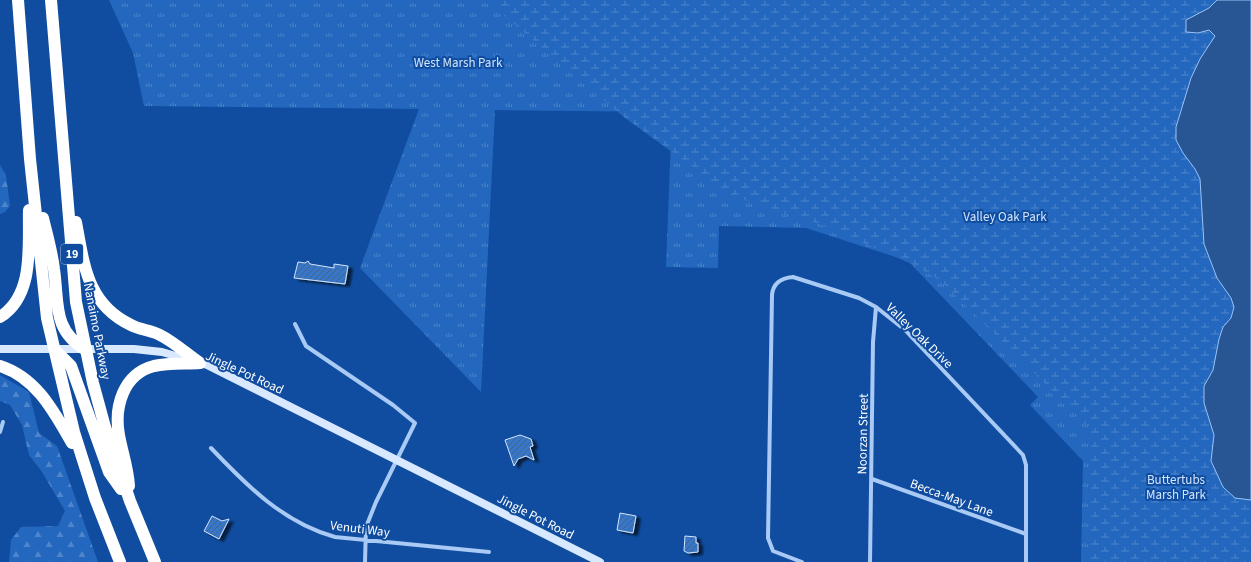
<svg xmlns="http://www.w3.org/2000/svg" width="1251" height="562" font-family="'Source Sans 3',sans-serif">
	<defs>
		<pattern id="grass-tufts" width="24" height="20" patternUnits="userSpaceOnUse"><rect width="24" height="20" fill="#2367be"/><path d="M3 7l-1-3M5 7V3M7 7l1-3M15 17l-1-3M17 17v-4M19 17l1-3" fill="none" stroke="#4f85cb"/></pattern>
		<pattern id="forest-firs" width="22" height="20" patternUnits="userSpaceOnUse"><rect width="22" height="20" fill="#2367be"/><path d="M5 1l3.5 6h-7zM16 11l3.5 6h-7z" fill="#4f85cb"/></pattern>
		<pattern id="wetland-marsh" width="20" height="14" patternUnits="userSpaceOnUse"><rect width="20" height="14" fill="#2367be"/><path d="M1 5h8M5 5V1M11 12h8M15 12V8" fill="none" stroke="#4f85cb"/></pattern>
		<pattern id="building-hatch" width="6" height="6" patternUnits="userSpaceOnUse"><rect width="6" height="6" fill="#3977c7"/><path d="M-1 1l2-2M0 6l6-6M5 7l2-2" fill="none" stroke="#42628a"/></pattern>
		<filter id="shadow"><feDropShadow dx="4.5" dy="2.5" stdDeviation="1" flood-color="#0009"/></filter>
	</defs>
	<rect width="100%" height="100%" fill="#104da0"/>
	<path fill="url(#grass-tufts)" d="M109,0h1142v562h-170l2,-101 -53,-56 8,-8 -130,-136 -102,-33 -87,-2 -1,42 -52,-1 6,-155 -177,-2 -14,282 -121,-124 59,-159 -275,-3 -11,-53z"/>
	<path fill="url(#forest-firs)" d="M0,165l6,10 4,31 -5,6 -5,2z
		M0,375l29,17 10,41 18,13 41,116h-89l2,-22 10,-13 37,-1 7,-15 -23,-39 -13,-17 -7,-30 -12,-20 -10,-4z"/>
	<path fill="url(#wetland-marsh)" d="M486,0h765v310l-33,53 -8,72 5,13 36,24v90h-160l-2,-135 -148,-146 -29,-17 -95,-41 -84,-27 -108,-78z"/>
	<path fill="#285593" stroke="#99c4f9" d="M1217,0h34v500l-16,-2 -12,-11 -12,-26 3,-26 -10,-32v-17l9,-16 6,-31 4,-12 8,-9 3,-11 -3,-9 -14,-20 -13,-34 -4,-65 -5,-10 -12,-16 -7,-13v-13l15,-49 9,-19 15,-23 -6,-6 -11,3 -12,-1v-12l23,-12z"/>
	<path fill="url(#building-hatch)" stroke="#d1e5fe" filter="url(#shadow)" d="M308,261l2,3 24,4v-4l14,2 -3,18 -51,-6 4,-16 7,1z
		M520,435l11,4 2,7 -3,1 4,13 -8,-4 -8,3 -4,7 -9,-26z
		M620,513l16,3 -3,17 -16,-3z
		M212,516l10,5 7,-2 -10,20 -15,-8z
		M685,536l11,1v6h2v9l-10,1 -4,-2z"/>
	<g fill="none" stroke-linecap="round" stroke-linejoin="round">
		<path stroke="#a8caf5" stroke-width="4" d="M295,324l11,22 87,59 22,18 -39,79 -10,25 -1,35
			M0,432l3,-10
			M211,448c36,38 73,75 124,89l154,15
			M872,479l154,55
			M802,562l-29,-11 -5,-13 4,-243c1,-12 10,-17 21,-18l66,21 17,9 29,23 118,125 3,10v97
			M870,562l3,-220 3,-35"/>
		<path stroke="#d8e8fe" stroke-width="8" d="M0,349h134l28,3 45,13 393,197"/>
		<path stroke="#fff" stroke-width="12" d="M18,0l12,159 17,159 27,114 21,66 25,64
			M51,0l25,302 17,81 12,44 25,74 25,61
			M43,218c4,17 9,34 11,51 5,34 -2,61 32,81
			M76,222c8,43 11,82 55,103 9,5 20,5 29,10 14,7 27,19 40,28
			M0,317c35,-22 28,-72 29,-107
			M55,350l16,16 38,106 12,17
			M0,366c37,12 54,46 72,77
			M129,486c-1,-18 -7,-34 -10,-51 -5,-28 4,-61 35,-69 15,-3 31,-2 46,-3"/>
	</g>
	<g text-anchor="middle" stroke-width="4" stroke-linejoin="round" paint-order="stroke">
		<rect fill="#104da0" stroke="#b7cae2" stroke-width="1" x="61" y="244" width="22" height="20" rx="3"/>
		<g font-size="12" font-weight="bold" fill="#fff">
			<text x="72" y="258">19</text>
		</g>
		<g font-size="13" fill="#d1e5fe" stroke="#104da0">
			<text x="458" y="67">West Marsh Park</text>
			<text x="1005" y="221">Valley Oak Park</text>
			<text x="1176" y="484">Buttertubs<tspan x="1176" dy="15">Marsh Park</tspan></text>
		</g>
		<g font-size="13" fill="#fff" stroke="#104da0">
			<text transform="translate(98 331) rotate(79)" y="5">Nanaimo Parkway</text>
			<text transform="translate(920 335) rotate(44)" y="5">Valley Oak Drive</text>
			<text transform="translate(245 372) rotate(25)" y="5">Jingle Pot Road</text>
			<text transform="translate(862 434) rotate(-89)" y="5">Noorzan Street</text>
			<text transform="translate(952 497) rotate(20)" y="5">Becca-May Lane</text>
			<text transform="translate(536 516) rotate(27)" y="5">Jingle Pot Road</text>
			<text transform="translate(360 528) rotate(7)" y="5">Venuti Way</text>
		</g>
	</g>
</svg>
